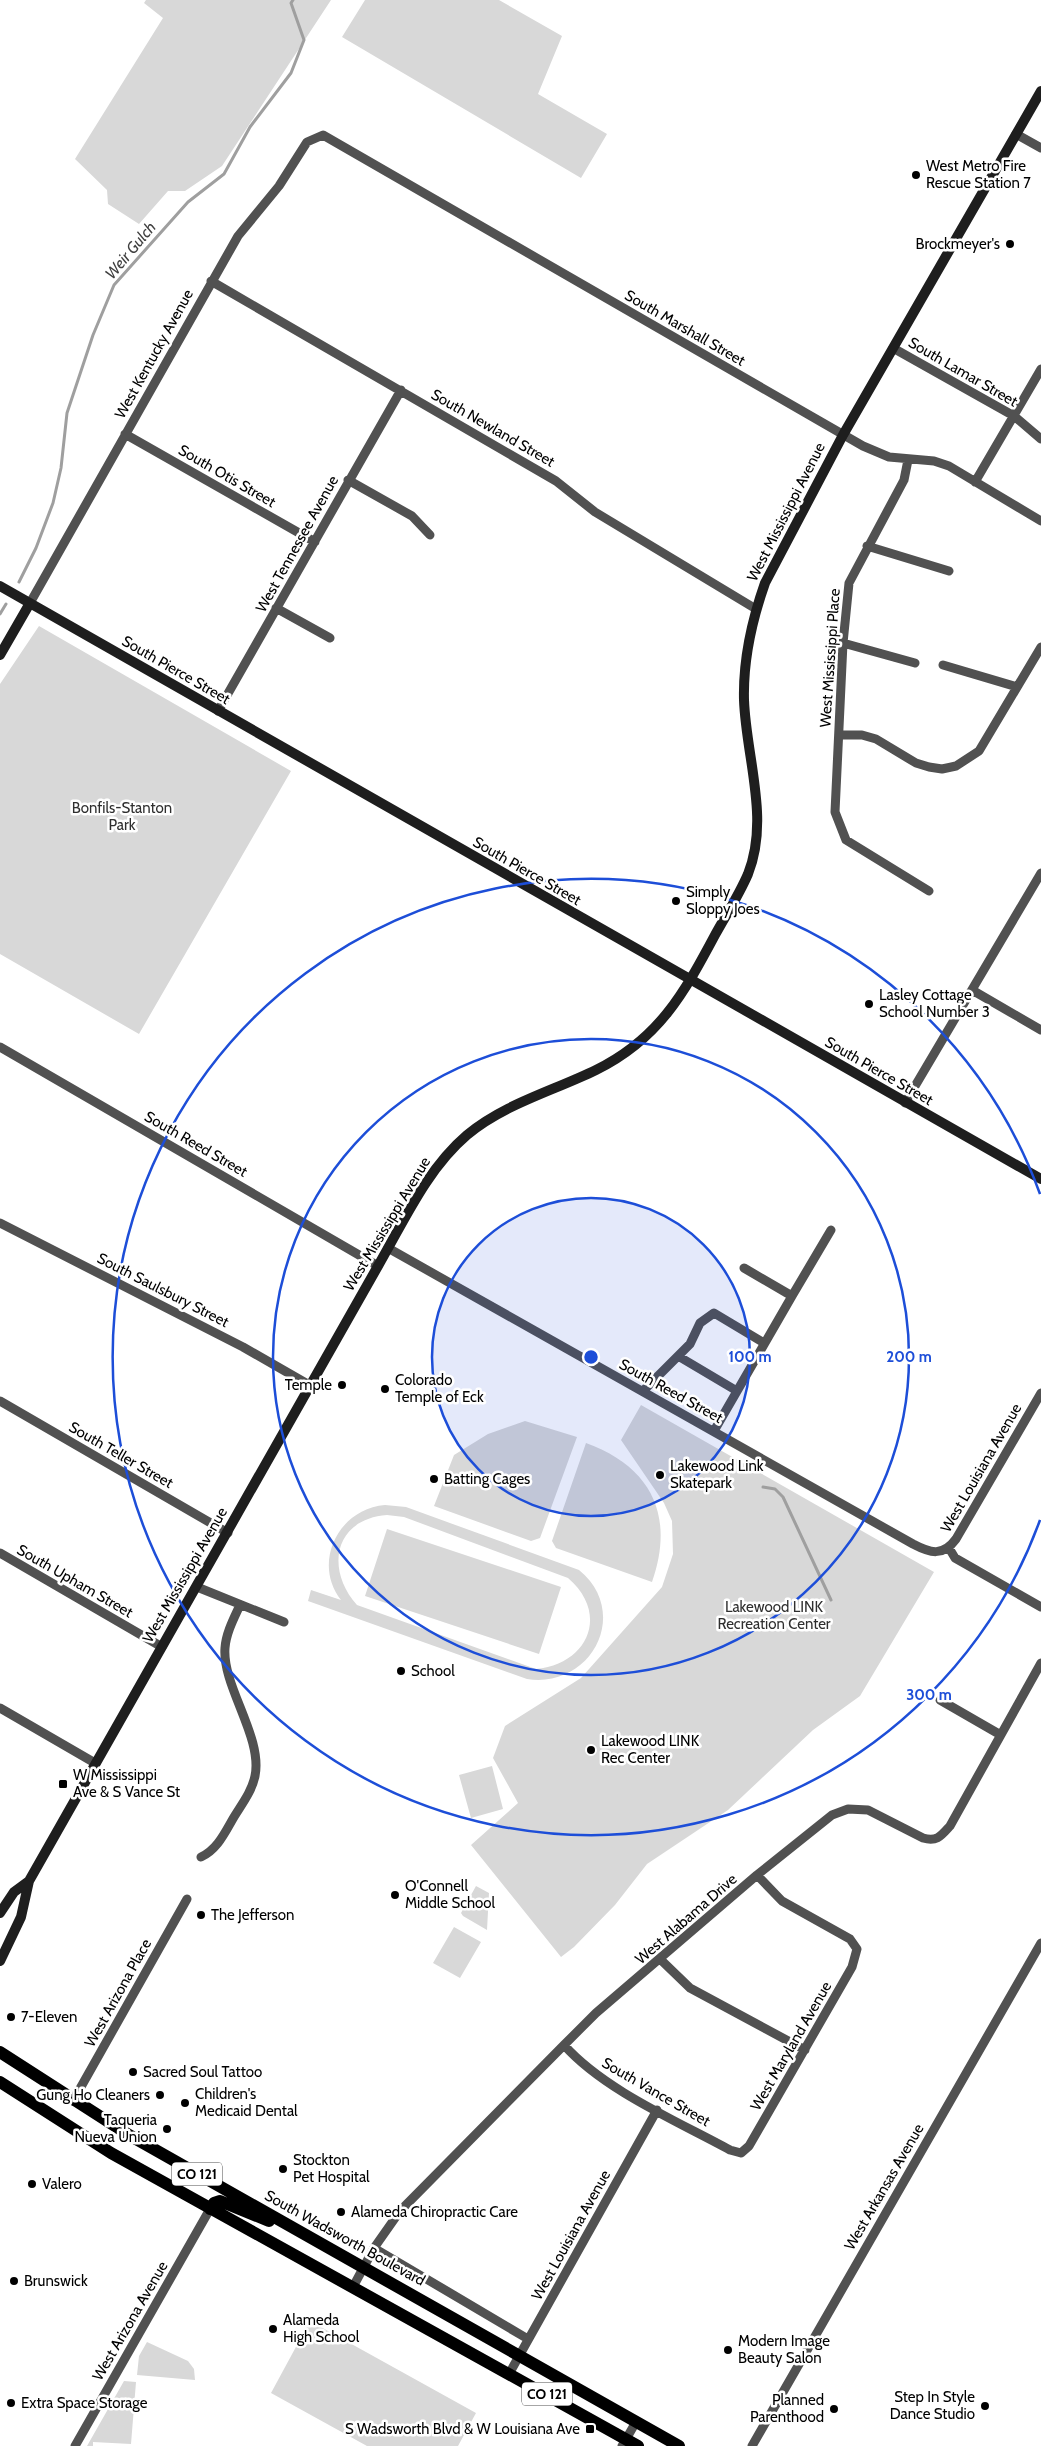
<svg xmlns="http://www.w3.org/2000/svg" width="1041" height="2446" font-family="Cabin,sans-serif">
	<rect width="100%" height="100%" fill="#fff"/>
	<path fill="#d8d8d8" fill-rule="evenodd" d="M146,0h185l-109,166 -37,25h-17l-29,33 -31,-20 -1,-14 -32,-31 88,-141 -19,-15z
		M365,0h134l63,36 -24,58 69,40 -26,44 -239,-141z
		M39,626l252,145 -152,263 -139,-80v-270z
		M641,1405l293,167 -74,124 -47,34 -85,80 -81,54 -32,41 -41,42 -13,10 -90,-112 47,-42 -25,-45 12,-32 76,-48 81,-91 11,-33 -1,-33 -8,-18 -43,-63z
		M525,1421l52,16 -37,101 -9,3 -97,-35 20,-51 34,-21z
		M586,1443c66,24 89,73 66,139l-96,-34 -4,-7z
		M385,1505l21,2 173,63c52,42 13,119 -52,109l-219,-78 3,-11 30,10c-29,-37 -3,-91 44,-95zM387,1515l17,2 164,61c42,36 20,86 -32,91l-179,-64c-32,-36 -23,-86 30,-90z
		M387,1529l174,58 -22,67 -174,-58z
		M492,1766l11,43 -32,9 -12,-43z
		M476,1886l13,7 -2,37 -24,-14 -2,-3z
		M454,1927l27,15 -21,36 -27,-15z
		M310,2321l166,92 -18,33h-91l-96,-53z
		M147,2342l41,19 6,8 1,11 -58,-5 2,-19z
		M124,2381l12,1 -5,62 -38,-2v4h-6z"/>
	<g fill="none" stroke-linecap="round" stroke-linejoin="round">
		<path stroke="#9f9f9f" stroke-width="3" d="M19,582l17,-34 17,-45 8,-35 6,-55 26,-78 21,-50 74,-83 36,-28 26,-47 41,-54 13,-33 -13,-37 2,-3
			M0,614l6,-10
			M763,1487l12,2 8,8 48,103"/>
		<path stroke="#515151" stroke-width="9" d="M1016,134l25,14
			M211,281l345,200 39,31 161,97
			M893,348l121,68 27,23
			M125,434l190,108
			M908,460l-4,20 -55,103 -6,60 -8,169 11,28 83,51
			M348,480l64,36 18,19
			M975,482l66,-113
			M867,546l82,25
			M30,603l208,-367 41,-50 28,-44 16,-7 540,311 26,11 45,4 15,5 92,55
			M276,608l54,30
			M843,643l72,20
			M943,665l74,22
			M218,711l183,-321
			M839,735h23l14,4 40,24 13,4 13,2 14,-3 23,-15 62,-104
			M972,990l69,40
			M0,1047l378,219
			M905,1103l136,-230
			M0,1223l243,124 68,39
			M388,1248l525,296c17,9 30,13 43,-5l85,-146
			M792,1296l39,-66
			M678,1356l59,35
			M643,1391l47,-47 10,-21 14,-10 50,30
			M0,1401l228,132
			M714,1431l78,-135 -48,-28
			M949,1548l6,10 86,49
			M0,1553l162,94
			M197,1587l87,35
			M940,1700l59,34
			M0,1708l95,55
			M201,1857c17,-8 24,-25 33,-40 8,-13 18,-26 21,-41 8,-39 -33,-90 -30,-128 1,-15 9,-30 15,-43
			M660,1959l30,29 115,62
			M564,2045c40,45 113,76 166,105l11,3 8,-7 103,-179 5,-18 -7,-10 -68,-38 -25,-26
			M73,2101l114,-202
			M374,2248l154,91
			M353,2287l21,-39 26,-37 164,-166 32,-32 161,-138 75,-60 16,-6 20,1 55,28c14,4 18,-2 27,-12l91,-163
			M509,2374l148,-264
			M75,2446l135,-237
			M622,2446l14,-24
			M752,2446l289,-503"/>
		<path stroke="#1e1e1e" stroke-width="10" d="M0,586l1041,593
			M0,655l30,-52
			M0,1913l14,-21 15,-11
			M0,1961l21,-44 8,-36 349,-615c26,-45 49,-97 89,-131 37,-31 86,-44 129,-65 63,-31 88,-77 119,-135 11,-20 24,-40 33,-61 22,-55 -2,-117 -4,-174 -1,-39 8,-80 21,-117l78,-148 198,-344"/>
		<path stroke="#000" stroke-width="12" d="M0,2052l129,83 550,311
			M0,2082l111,71 527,293
			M210,2209l4,-6 6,-2 49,20"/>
	</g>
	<circle cx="591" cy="1357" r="159" fill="#1d4ed8" fill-opacity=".12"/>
	<g fill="none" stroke="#1d4ed8" stroke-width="2.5">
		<circle cx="591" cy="1357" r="159"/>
		<circle cx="591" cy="1357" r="318"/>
		<path d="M1040 1520A478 478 0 1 1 1040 1194"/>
	</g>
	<g fill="#000" stroke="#fff" stroke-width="2">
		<circle cx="916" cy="175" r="5"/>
		<circle cx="1010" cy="244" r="5"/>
		<circle cx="676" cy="901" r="5"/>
		<circle cx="869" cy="1004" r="5"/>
		<circle cx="342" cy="1385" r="5"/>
		<circle cx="385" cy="1389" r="5"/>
		<circle cx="660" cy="1475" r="5"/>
		<circle cx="434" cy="1479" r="5"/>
		<circle cx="401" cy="1671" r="5"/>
		<circle cx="591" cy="1750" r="5"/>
		<rect x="58" y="1779" width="10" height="10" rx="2.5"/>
		<circle cx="395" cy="1895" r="5"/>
		<circle cx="201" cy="1915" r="5"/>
		<circle cx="11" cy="2017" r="5"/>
		<circle cx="133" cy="2072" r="5"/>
		<circle cx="160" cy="2095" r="5"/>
		<circle cx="185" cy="2103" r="5"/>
		<circle cx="167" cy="2129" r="5"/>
		<circle cx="283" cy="2169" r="5"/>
		<circle cx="32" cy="2184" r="5"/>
		<circle cx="341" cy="2212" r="5"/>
		<circle cx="14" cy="2281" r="5"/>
		<circle cx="273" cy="2329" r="5"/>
		<circle cx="728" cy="2350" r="5"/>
		<circle cx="11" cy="2403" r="5"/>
		<circle cx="985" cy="2406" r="5"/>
		<circle cx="834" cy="2409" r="5"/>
		<rect x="585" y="2424" width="10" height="10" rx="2.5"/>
	</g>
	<g text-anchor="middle" stroke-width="5" stroke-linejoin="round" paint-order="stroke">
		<g fill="#fff" stroke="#4c4c4c" stroke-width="1">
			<rect x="172" y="2162.5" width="50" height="23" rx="4"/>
			<rect x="522" y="2382.5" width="50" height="23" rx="4"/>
		</g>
		<g font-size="14" font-weight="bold" fill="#000">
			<text x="197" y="2179">CO 121</text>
			<text x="547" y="2399">CO 121</text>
		</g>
		<g font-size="15" fill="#000" stroke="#fff" text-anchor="start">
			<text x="926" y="171">West Metro Fire<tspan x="926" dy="17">Rescue Station 7</tspan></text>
			<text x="1000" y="249" text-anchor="end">Brockmeyer's</text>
			<text x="686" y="897">Simply<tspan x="686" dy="17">Sloppy Joes</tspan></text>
			<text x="879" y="1000">Lasley Cottage<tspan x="879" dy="17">School Number 3</tspan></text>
			<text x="395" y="1385">Colorado<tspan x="395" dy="17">Temple of Eck</tspan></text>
			<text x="332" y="1390" text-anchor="end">Temple</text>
			<text x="670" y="1471">Lakewood Link<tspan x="670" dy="17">Skatepark</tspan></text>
			<text x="444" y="1484">Batting Cages</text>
			<text x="411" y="1676">School</text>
			<text x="601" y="1746">Lakewood LINK<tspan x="601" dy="17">Rec Center</tspan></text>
			<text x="73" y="1780">W Mississippi<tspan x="73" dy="17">Ave &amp; S Vance St</tspan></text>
			<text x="405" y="1891">O'Connell<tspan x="405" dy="17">Middle School</tspan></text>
			<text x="211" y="1920">The Jefferson</text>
			<text x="21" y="2022">7-Eleven</text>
			<text x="143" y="2077">Sacred Soul Tattoo</text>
			<text x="195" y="2099">Children's<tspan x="195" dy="17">Medicaid Dental</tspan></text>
			<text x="150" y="2100" text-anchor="end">Gung Ho Cleaners</text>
			<text x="157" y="2125" text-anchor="end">Taqueria<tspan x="157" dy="17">Nueva Union</tspan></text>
			<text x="293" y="2165">Stockton<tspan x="293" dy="17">Pet Hospital</tspan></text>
			<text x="42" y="2189">Valero</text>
			<text x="351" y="2217">Alameda Chiropractic Care</text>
			<text x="24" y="2286">Brunswick</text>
			<text x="283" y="2325">Alameda<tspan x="283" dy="17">High School</tspan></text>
			<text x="738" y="2346">Modern Image<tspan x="738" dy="17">Beauty Salon</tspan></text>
			<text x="975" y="2402" text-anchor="end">Step In Style<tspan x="975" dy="17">Dance Studio</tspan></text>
			<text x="824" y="2405" text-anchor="end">Planned<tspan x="824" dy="17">Parenthood</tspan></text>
			<text x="21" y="2408">Extra Space Storage</text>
			<text x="580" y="2434" text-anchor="end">S Wadsworth Blvd &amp; W Louisiana Ave</text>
		</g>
		<g font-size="15" fill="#000" stroke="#fff">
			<text transform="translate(685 328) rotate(30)" y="5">South Marshall Street</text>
			<text transform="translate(154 354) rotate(-61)" y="5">West Kentucky Avenue</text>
			<text transform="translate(963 372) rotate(30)" y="5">South Lamar Street</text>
			<text transform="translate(493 428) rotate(30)" y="5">South Newland Street</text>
			<text transform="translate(227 476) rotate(30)" y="5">South Otis Street</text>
			<text transform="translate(786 512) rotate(-63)" y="5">West Mississippi Avenue</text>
			<text transform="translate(297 544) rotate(-61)" y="5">West Tennessee Avenue</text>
			<text transform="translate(830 658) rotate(-86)" y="5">West Mississippi Place</text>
			<text transform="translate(176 670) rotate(30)" y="5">South Pierce Street</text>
			<text transform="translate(527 871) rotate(30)" y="5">South Pierce Street</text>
			<text transform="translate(879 1071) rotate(30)" y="5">South Pierce Street</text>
			<text transform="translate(196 1144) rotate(30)" y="5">South Reed Street</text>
			<text transform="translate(387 1224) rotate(-59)" y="5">West Mississippi Avenue</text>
			<text transform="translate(163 1290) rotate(27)" y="5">South Saulsbury Street</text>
			<text transform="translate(671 1391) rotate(29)" y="5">South Reed Street</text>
			<text transform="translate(121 1455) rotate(30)" y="5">South Teller Street</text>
			<text transform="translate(981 1468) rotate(-60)" y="5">West Louisiana Avenue</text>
			<text transform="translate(185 1575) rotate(-60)" y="5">West Mississippi Avenue</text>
			<text transform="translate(75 1581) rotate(30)" y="5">South Upham Street</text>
			<text transform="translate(686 1919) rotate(-41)" y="5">West Alabama Drive</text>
			<text transform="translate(118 1993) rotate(-61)" y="5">West Arizona Place</text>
			<text transform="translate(791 2046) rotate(-60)" y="5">West Maryland Avenue</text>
			<text transform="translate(656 2092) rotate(30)" y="5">South Vance Street</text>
			<text transform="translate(884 2187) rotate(-60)" y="5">West Arkansas Avenue</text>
			<text transform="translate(571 2235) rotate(-61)" y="5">West Louisiana Avenue</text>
			<text transform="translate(345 2238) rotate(29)" y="5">South Wadsworth Boulevard</text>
			<text transform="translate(130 2321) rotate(-60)" y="5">West Arizona Avenue</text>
		</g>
		<g font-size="15" fill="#2f2f2f" stroke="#fff">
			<text x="122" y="813">Bonfils-Stanton<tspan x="122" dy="17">Park</tspan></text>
			<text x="774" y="1612">Lakewood LINK<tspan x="774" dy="17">Recreation Center</tspan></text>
		</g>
		<g font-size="16" font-style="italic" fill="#404040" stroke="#fff">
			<text transform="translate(130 250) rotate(-50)" y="6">Weir Gulch</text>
		</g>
	</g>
	<circle cx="591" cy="1357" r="8" fill="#1d4ed8" stroke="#fff" stroke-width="2.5"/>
	<g font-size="15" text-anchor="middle" font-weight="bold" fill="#1d4ed8" stroke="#fff" stroke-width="5" stroke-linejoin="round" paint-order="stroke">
		<text x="750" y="1362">100 m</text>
		<text x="909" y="1362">200 m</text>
		<text x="929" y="1700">300 m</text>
	</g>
</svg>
